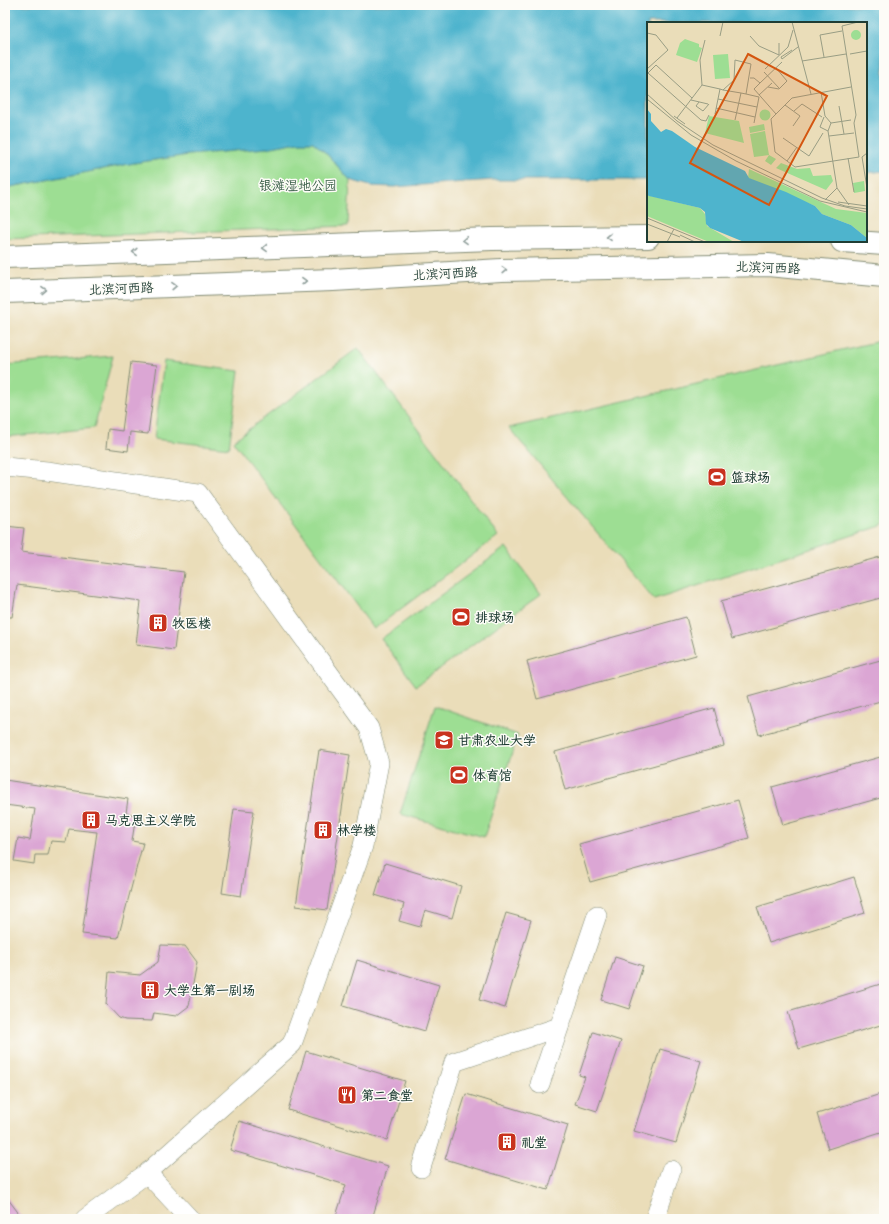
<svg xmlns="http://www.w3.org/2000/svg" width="889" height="1224" font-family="'Indie Flower','LXGW WenKai TC',sans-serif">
	<rect width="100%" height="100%" fill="#fdfcf7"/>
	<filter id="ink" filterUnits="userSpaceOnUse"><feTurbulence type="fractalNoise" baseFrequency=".025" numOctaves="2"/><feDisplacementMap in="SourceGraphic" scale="8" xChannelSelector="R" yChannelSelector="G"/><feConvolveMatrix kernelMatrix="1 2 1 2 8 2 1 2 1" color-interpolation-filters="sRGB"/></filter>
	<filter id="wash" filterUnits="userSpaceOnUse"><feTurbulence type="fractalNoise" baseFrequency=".012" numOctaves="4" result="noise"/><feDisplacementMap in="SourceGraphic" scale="16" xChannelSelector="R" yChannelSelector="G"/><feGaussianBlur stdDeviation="0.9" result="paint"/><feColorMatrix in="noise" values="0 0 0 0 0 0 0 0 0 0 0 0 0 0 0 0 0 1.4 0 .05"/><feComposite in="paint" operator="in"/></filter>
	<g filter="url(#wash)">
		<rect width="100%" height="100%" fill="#eaddb9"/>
		<path fill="#9dde93" stroke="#5e8e64" d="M298,142h15l12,10 25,28 -2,46 -343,13v-51l129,-25 54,-8 78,-7z
			M884,340v185l-230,75 -145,-172z
			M358,348l140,188 -124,93 -141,-188z
			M113,356l-19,72 -89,9v-72z
			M164,361l75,10 -10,77 -75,-9z
			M506,547l35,47 -125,92 -35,-47z
			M435,706l83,29 -34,102 -84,-23z"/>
		<path fill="#4eb4cd" stroke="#367880" d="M5,5h879v166l-18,2v-150h-218v157h-155l-99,7 -24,-1 -20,-6 -25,-28 -12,-10h-15l-32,6 -78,7 -54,8 -129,25z"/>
		<g id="blocks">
			<path fill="#dba6d4" d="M131,362l26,3 -9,69 -18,-2 -2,19 -22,-3 2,-19 14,2z
				M5,526l19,2 -3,24 163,20 -10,78 -38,-5 5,-44 -124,-16 -5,32h-7z
				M880,557l4,14v26l-152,42 -11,-38z
				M686,617l10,38 -159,44 -10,-38z
				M884,659v41l-125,35 -11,-38z
				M714,708l10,38 -159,44 -10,-38z
				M319,750l31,5 -23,155 -31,-4z
				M884,756v41l-101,28 -11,-38z
				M5,780l123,19 -2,14 10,2 -4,26 11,2 -25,95 -36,-4 15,-102 -28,-3 -3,13 -15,-1 -3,14h-13l-1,9 -20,-3 4,-23 12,2 5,-31 -30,-4z
				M738,800l11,38 -159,44 -11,-38z
				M234,809l20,2 -13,85 -19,-3z
				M385,863l76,23 -9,32 -27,-8 -5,17 -21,-6 5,-17 -29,-9z
				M854,877l11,36 -96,30 -12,-36z
				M506,913l25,7 -26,88 -26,-8z
				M161,945l24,1 12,16 -8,44 -13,10 -22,-3 -2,8 -27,-1 -6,-2 -13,-14 3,-32 31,3 18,-13z
				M615,957l28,9 -14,43 -28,-9z
				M357,960l82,25 -14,46 -82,-25z
				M884,983v41l-85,25 -11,-37z
				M593,1032l28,9 -24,70 -22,-7 10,-27 -6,-2z
				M660,1049l41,12 -25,82 -42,-12z
				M306,1051l99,30 -18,59 -99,-30z
				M884,1093v38l-56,18 -11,-35z
				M466,1094l102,31 -20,65 -103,-31z
				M239,1121l149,45 -16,53h-37l11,-34 -116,-35z
				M5,1195l18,24h-18z"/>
		</g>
	</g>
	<g filter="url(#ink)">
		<use href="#blocks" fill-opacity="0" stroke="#848d76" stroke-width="1"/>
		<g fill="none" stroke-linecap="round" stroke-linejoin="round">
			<g stroke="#848d76" stroke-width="20">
				<path id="minor" d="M5,467l42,4 151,22 171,235 10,35 -16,83 -71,198 -145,129 -62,46
					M540,1084l57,-169
					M421,1168l33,-106 105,-35
					M147,1173l43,46
					M655,1219l16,-49"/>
			</g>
			<g stroke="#848d76" stroke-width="24">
				<path id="major" d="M842,241l42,3
					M5,257l487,-18 156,-2
					M5,292l328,-12 168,-10 267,-5 116,11"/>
			</g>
			<use href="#minor" stroke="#fff" stroke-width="19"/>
			<use href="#major" stroke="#fff" stroke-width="22"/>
		</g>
		<defs><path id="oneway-chevron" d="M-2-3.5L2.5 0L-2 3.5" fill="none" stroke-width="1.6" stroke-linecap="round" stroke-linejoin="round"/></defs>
		<g stroke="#8f9e9a">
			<use href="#oneway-chevron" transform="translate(609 237) rotate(179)"/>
			<use href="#oneway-chevron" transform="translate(465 240) rotate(178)"/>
			<use href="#oneway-chevron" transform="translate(265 248) rotate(178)"/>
			<use href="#oneway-chevron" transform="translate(135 252) rotate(178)"/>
			<use href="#oneway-chevron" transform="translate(504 270) rotate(-2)"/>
			<use href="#oneway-chevron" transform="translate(304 281) rotate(-2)"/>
			<use href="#oneway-chevron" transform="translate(174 286) rotate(-2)"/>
			<use href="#oneway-chevron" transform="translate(44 290) rotate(-2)"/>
		</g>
	</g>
	<defs>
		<g id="stadium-square" transform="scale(1)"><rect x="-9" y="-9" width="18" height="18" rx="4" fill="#c8321e" stroke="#fdfcf7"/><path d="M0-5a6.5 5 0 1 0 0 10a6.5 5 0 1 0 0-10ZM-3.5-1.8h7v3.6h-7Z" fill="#fff"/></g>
		<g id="building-square" transform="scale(1)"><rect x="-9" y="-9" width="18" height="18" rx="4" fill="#c8321e" stroke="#fdfcf7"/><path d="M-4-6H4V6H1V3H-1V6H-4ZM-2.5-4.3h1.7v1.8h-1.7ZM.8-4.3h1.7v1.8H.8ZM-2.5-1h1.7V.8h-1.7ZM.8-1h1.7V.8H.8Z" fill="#fff"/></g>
		<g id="university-square" transform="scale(1)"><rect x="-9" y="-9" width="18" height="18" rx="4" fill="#c8321e" stroke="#fdfcf7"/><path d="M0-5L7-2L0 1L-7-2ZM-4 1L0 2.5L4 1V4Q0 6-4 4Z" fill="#fff"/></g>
		<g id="restaurant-square" transform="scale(1)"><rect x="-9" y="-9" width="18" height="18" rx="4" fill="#c8321e" stroke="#fdfcf7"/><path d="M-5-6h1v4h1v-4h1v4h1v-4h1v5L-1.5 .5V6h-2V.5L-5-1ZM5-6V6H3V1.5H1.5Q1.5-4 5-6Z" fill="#fff"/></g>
	</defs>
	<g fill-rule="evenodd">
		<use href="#stadium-square" x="717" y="477"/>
		<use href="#stadium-square" x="461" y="617"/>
		<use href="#building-square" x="158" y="623"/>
		<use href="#university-square" x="444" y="740"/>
		<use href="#stadium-square" x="459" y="775"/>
		<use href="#building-square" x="91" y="820"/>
		<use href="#building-square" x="323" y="830"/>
		<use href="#building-square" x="150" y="990"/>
		<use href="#restaurant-square" x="347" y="1095"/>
		<use href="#building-square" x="507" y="1142"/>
	</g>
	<g text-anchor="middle" stroke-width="3" stroke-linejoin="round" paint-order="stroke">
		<g font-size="13" fill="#385d47" stroke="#fdfcf7">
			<text x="298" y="190">银滩湿地公园</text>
		</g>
		<g font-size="13" fill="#1f3d34" stroke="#fdfcf7">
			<text transform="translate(768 267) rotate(2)" y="5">北滨河西路</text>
			<text transform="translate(445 273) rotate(-3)" y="5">北滨河西路</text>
			<text transform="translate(121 288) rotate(-2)" y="5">北滨河西路</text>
		</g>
		<g font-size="13" font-weight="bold" fill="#1f3d34" stroke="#fdfcf7" text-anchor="start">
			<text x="731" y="482">篮球场</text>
			<text x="475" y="622">排球场</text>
			<text x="172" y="628">牧医楼</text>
			<text x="458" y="745">甘肃农业大学</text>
			<text x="473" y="780">体育馆</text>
			<text x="105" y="825">马克思主义学院</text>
			<text x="337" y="835">林学楼</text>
			<text x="164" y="995">大学生第一剧场</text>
			<text x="361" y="1100">第二食堂</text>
			<text x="521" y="1147">礼堂</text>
		</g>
	</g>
	<g transform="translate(647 22)">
		<rect width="220" height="220" fill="#eaddb9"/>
		<path d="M204 13a5 5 0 1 1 10 0a5 5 0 1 1-10 0ZM38,17l14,5v3l3,1 -5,14 -21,-7 4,-12zM81,32l2,24 -15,1 -2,-24zM112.5 93a5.5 5.5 0 1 1 11 0a5.5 5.5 0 1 1-11 0ZM62,94l30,5 5,22 -39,-10zM117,102l1,6 -15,3 -1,-6zM118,109l4,24 7,4 -5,6 -6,-4 4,-6 -15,2 -4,-23zM134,141l16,6 13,-1 3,8 18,-1 2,6 -7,9 -50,-22zM102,147l87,40 31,4v25l-16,-13 -29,-11 -7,-8 -67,-28zM217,159l1,10 -11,2 -1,-10zM0,173l53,13 5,6 2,12 27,16h-25l-62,-26z" fill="#9dde93"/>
		<path d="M0,87l4,5v7l10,11 5,-3 6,2 23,16 50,24 4,7 37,14 29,14 7,8 29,11 16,13v4h-123l-34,-14 -4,-4 -1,-12 -5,-4 -51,-12 -2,-1z" fill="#4eb4cd"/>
		<path fill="none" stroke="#999d84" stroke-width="1" d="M145,0l19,72M0,11l9,2 12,15 -21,19M73,14l3,-14M103,14l9,10 20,9v-12M203,32l17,-3M177,35l-4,-22 22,-4M135,37l16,-12M135,37l-1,-2 11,-7M155,39l44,-7M118,47l23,-22 5,-17M117,50l15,16M103,56h4l6,5 -6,6 22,25M113,61l22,-21M55,63l18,4 3,1 18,3 5,1 5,-30 -16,-4 -1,20 -11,10M121,65l11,2 8,-8 -11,-13M204,65l-59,11 -21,21 4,33 20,15 64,-10 -5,-34 2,-8 -14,-89 16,-4M174,70l4,24M0,72l30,27 36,24 109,53 23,8 22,3M99,72l13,3M112,73l13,-12M45,76l-36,-33 -8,8 53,47 5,1 3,-6M0,77l44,36 45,26 84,40 47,11M71,77l39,8M44,78l17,4M52,80l-3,4 7,5 6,-7M138,83l15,11 -7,10M192,84l5,28M69,86l39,9M147,89l8,-7 20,13M68,92l5,-25M27,94l11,8M178,94l6,7 -3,8 9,57M177,95l-4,10 8,4M30,96l25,-33 -2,-25 5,-20M88,98l6,-27M107,101l5,-26M184,101l20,-3M182,114l25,-3M136,116l26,18 14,-23M220,131l-5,4 5,31M201,136l6,34M140,139l10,-14M178,178l12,-12 12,17M191,180l29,4M0,196l58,24M0,202l33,13M33,213l15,7M20,220l7,-13"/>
		<path fill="#d45610" fill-opacity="0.15" stroke="#d45610" stroke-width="2" d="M101,32l79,42 -58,109 -79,-42z"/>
		<rect width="220" height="220" fill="none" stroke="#1f3d34" stroke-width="2"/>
	</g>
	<rect width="889" height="1224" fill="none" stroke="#fdfcf7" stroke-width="20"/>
</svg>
